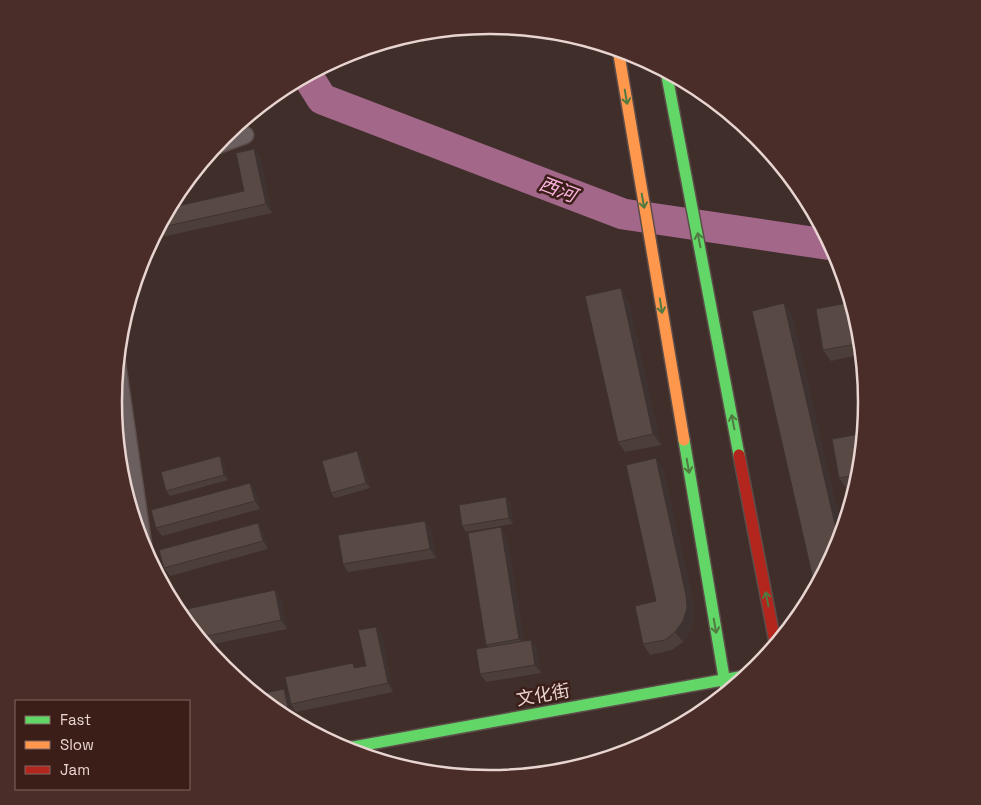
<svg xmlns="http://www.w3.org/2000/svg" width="981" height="805" font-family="'Space Grotesk','Noto Sans SC',sans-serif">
	<rect width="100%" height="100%" fill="#3f2e2a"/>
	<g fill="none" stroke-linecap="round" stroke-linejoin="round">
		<path stroke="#a26789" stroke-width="31" d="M307,75l15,24 301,115 209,31"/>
		<g stroke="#5c4d4a" stroke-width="19">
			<path id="street" d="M215,146l30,-11
				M117,363l27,188"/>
		</g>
		<g stroke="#5c4d4a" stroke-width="14">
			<path id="fast" d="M666,71l73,384
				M684,440l43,255
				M342,749l408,-74"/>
		</g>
		<g stroke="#5c4d4a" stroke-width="14">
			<path id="slow" d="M618,49l66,391"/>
		</g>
		<g stroke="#5c4d4a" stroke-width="14">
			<path id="jam" d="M739,455l37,192"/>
		</g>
		<use href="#street" stroke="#6b5f60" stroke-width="16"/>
		<use href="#fast" stroke="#63d668" stroke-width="11"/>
		<use href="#slow" stroke="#ff974d" stroke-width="11"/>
		<use href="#jam" stroke="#b3261e" stroke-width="11"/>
	</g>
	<path fill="#4c3f3a" d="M254,149l6,8 12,56 -120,26 17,-31 75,-17z
		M628,299l33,146 -36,7 -7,-10z
		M792,314l51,222 -4,11 -21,40 -5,-8z
		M861,329l2,25 -32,7 -8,-11z
		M865,433l-4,43 -3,11 -11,2 -8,-11z
		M220,456l3,5 5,19 -58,16 -4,-5z
		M361,456l9,32 -35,10 -4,-5z
		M663,468l31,137v14l-3,12 -8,11 -11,8 -22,5 -7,-11 13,-43z
		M256,491l4,18 -98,27 -6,-8z
		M506,497l4,5 3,22 -47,8 -4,-6z
		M425,521l6,8 5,29 -88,14 -5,-8z
		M263,531l5,18 -98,27 -6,-8z
		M507,536l17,105 7,-1 6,8 4,25 -55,9 -6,-8 8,-27 -2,-2z
		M275,590l6,9 6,30 -83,17 -13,-17z
		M376,627l6,8 11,57 -97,20 -4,-6 2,11 -9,2 -4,-3 -26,-21 34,1 68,-28 9,-2z"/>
	<path fill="#3e3330" d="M254,149l6,8 12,56 -6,-9z
		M621,288l7,11 33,146 -8,-11z
		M784,303l8,11 51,222 -3,10z
		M357,451l4,5 9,32 -4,-5z
		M220,456l3,5 5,19 -4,-5z
		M656,458l7,10 31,137v14l-3,12 -8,11 -8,-10z
		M250,483l6,8 4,18 -5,-8z
		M506,497l4,5 3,22 -4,-6z
		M425,521l6,8 5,29 -6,-9z
		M258,523l5,8 5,18 -5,-8z
		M501,527l6,9 18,111 -6,-8z
		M275,590l6,9 6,30 -6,-9z
		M376,627l6,8 11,57 -5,-9z
		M531,640l6,8 4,25 -6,-8z
		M284,689l6,8 1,7 1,2 2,11 -6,-9z"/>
	<path fill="#584944" stroke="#3e3330" d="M254,149l12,55 -108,24 11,-20 75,-17 -8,-38z
		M621,288l32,146 -35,8 -33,-146z
		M853,302l8,27 1,14 -39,7 -7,-41z
		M784,303l56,243 -17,32v-1l-10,2 -61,-268z
		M865,433l-4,41 -22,4 -7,-39z
		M357,451l9,32 -35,10 -9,-32z
		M220,456l4,19 -58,16 -5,-19z
		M656,458l30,137 1,13 -4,13 -8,11 -10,8 -22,4 -8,-38 21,-5 -30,-136z
		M250,483l5,18 -99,27 -5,-18z
		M506,497l3,21 -47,8 -3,-21z
		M425,521l5,28 -87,15 -5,-29z
		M258,523l5,18 -99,27 -5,-18z
		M501,527l18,112 -33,6 -18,-112z
		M275,590l6,30 -83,18 -7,-9 -4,-20z
		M376,627l12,56 -97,21 -6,-27 68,-14 1,5 12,-2 -8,-36z
		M531,640l4,25 -55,9 -4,-25z
		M284,689l4,19 -13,3 -20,-16z"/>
	<defs><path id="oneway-shaft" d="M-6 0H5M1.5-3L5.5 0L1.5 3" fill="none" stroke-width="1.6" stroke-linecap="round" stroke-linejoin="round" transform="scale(1.25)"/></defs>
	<g stroke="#507a40">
		<use href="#oneway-shaft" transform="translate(626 97) rotate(80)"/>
		<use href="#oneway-shaft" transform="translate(643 201) rotate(80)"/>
		<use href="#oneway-shaft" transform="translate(699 240) rotate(-101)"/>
		<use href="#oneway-shaft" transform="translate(661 306) rotate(81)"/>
		<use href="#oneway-shaft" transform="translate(733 422) rotate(-101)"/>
		<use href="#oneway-shaft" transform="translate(688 466) rotate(80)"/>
		<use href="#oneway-shaft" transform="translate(767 599) rotate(-101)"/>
		<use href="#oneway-shaft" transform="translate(715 626) rotate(80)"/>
	</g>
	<g text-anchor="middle" stroke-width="5" stroke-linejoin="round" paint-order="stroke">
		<g font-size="18" fill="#e8d4d0" stroke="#3c1e19">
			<text transform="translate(543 695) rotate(-10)" y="6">文化街</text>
		</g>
		<g font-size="19" font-style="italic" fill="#fbb4de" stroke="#3c1e19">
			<text transform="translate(558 189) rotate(21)" y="7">西河</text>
		</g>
	</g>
	<path d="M0 0H981V805H0ZM122 402a368 368 0 1 1 736 0a368 368 0 1 1-736 0Z" fill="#4a2d28" fill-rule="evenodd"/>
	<path fill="none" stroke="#e8d4d0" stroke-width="2.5" d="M122 402a368 368 0 1 1 736 0a368 368 0 1 1-736 0Z"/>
	<rect x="15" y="700" width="175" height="90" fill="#3c1e19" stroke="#816762"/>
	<rect x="25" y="716" width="25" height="8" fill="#63d668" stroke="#816762"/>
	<text x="60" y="725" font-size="15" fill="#e8d4d0">Fast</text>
	<rect x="25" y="741" width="25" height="8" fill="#ff974d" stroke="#816762"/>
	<text x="60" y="750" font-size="15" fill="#e8d4d0">Slow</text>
	<rect x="25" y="766" width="25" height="8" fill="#b3261e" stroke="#816762"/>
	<text x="60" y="775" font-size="15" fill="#e8d4d0">Jam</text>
</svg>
